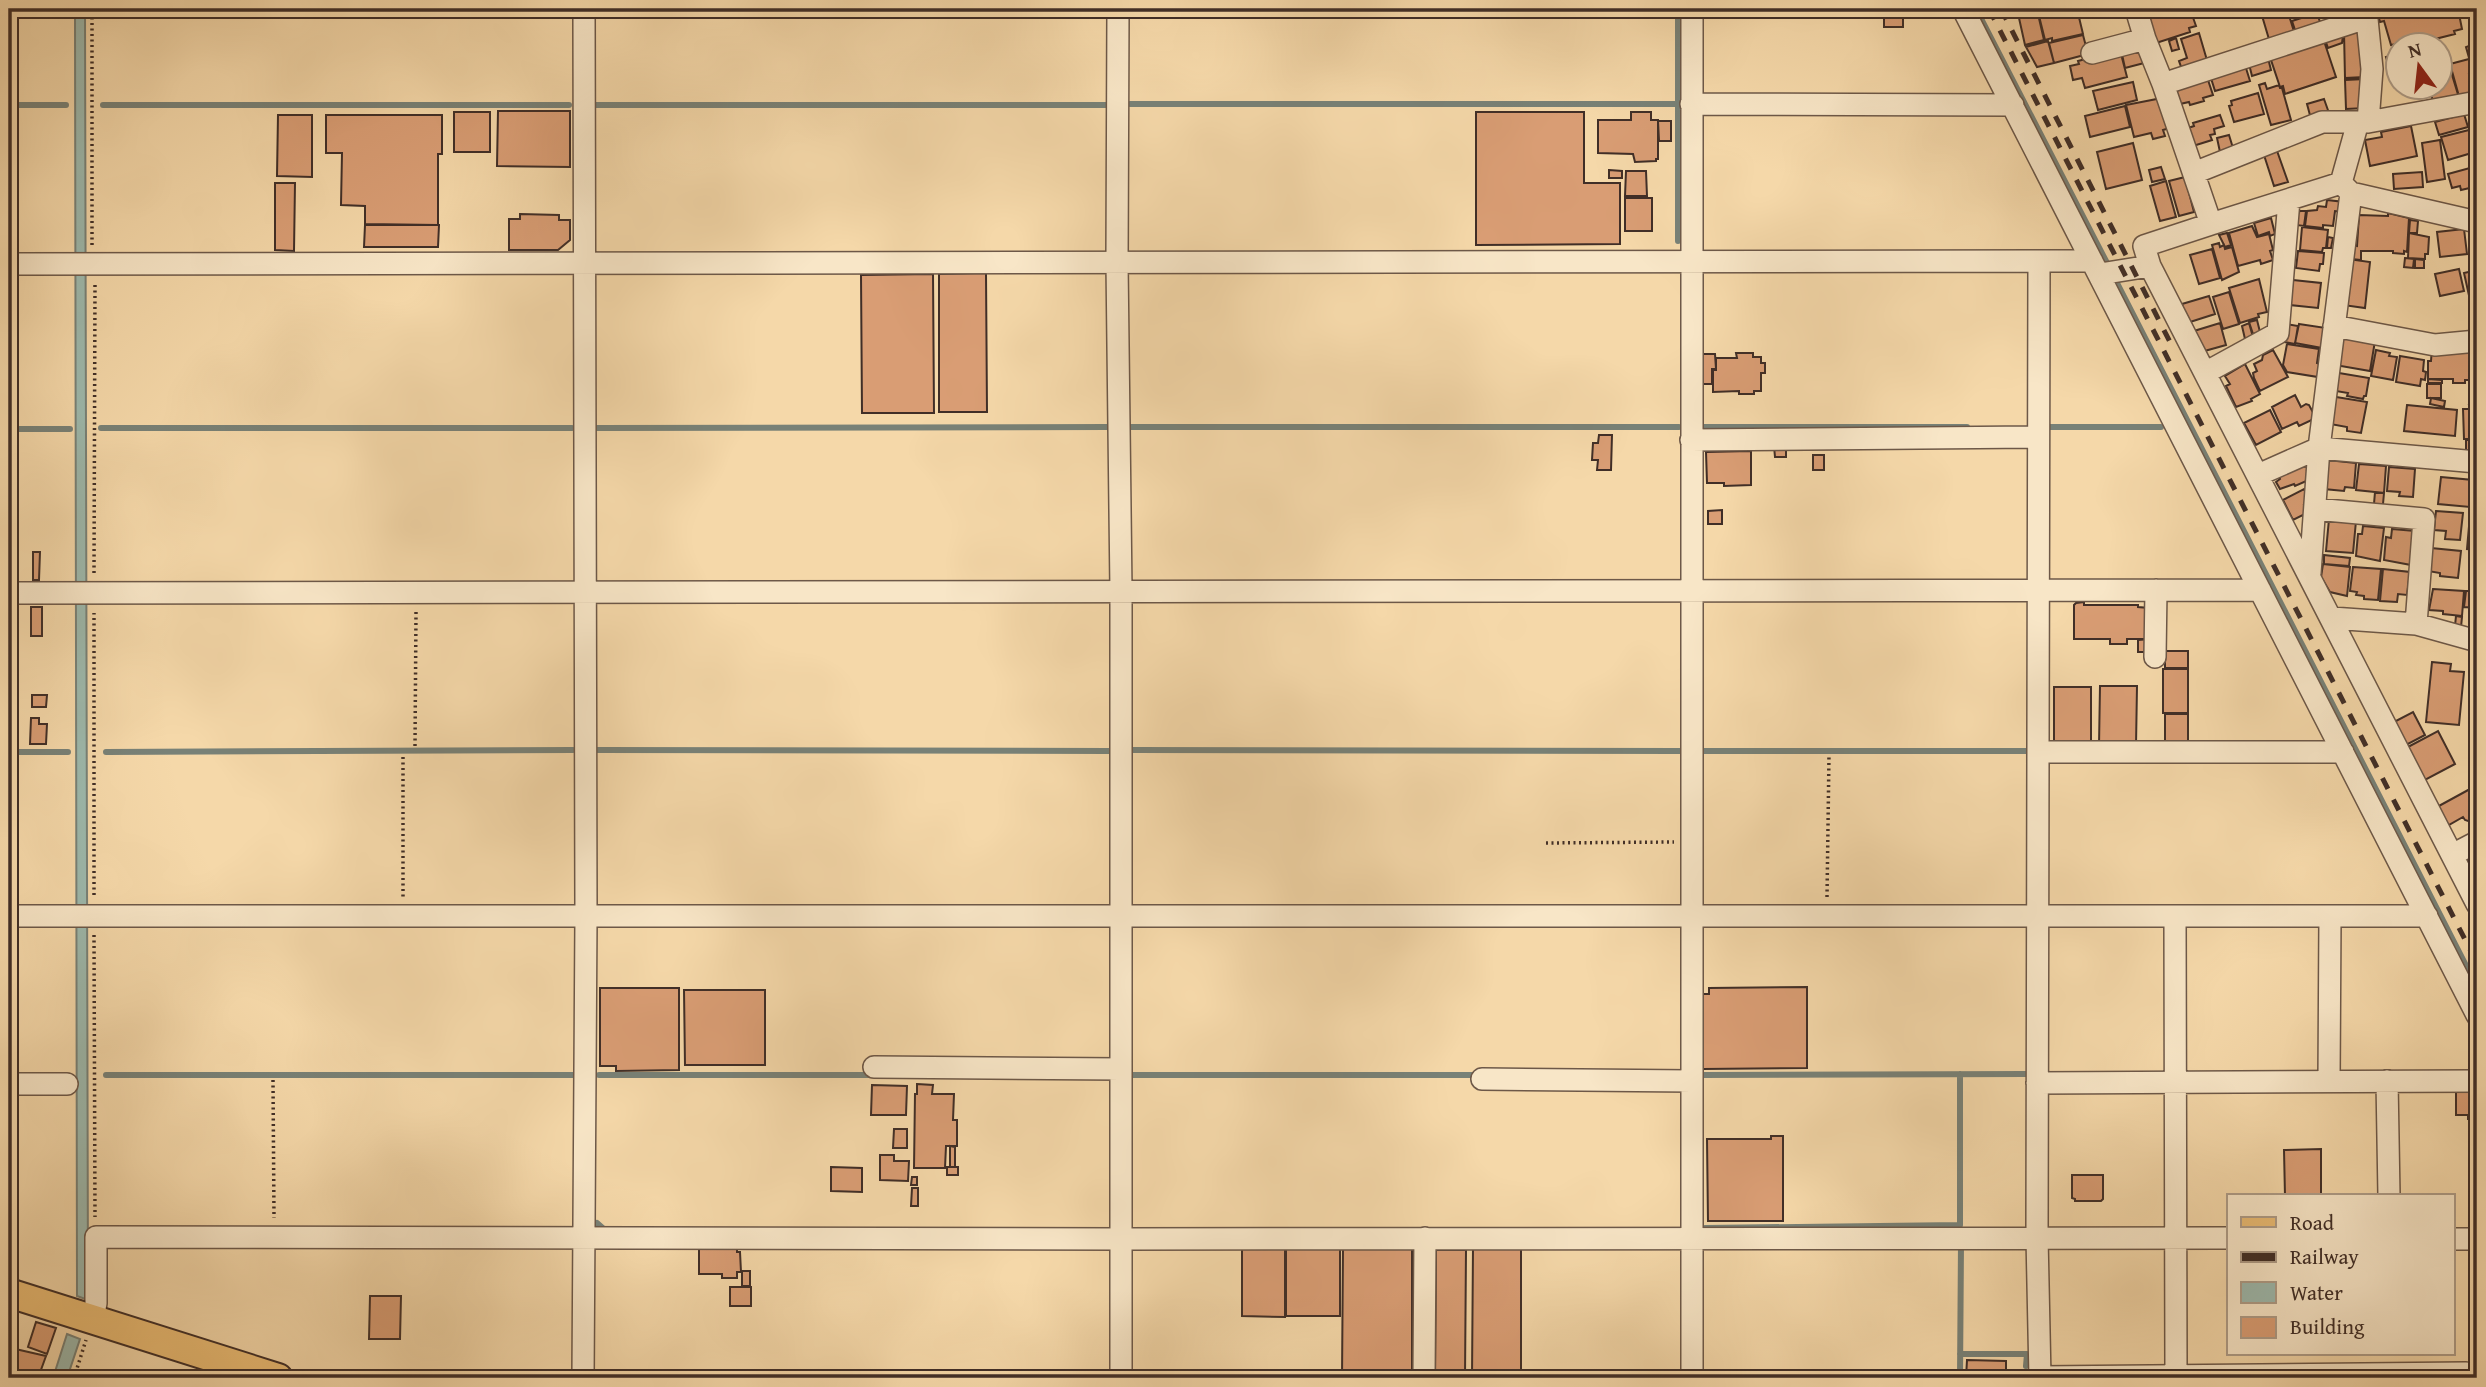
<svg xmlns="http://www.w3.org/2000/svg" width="2486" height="1387" font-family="'Gentium Book Plus',serif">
	<rect width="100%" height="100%" fill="#f5d8a9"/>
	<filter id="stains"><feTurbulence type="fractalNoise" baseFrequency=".00286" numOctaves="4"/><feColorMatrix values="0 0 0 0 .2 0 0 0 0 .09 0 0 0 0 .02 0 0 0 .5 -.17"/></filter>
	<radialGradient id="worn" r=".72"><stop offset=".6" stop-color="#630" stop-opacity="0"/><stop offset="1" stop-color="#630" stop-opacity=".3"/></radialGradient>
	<path fill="#9db9ad" stroke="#788177" stroke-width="2" d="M75,9h10l3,1291 -11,-4z
		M67,1334l13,5 -13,39h-14z"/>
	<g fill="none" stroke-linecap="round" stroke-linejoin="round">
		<path stroke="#788177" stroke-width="6" d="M1976,9l131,254
			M1130,104h548
			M9,105h57
			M103,105h466
			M596,105h512
			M1678,241v-232
			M2115,279l362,708
			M1131,427h548
			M1703,427h264
			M2050,427h111
			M101,428h471
			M596,428l512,-1
			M9,429h61
			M597,750l512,1
			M1132,750l548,1
			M1702,751h325
			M9,752h59
			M106,752l467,-2
			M106,1075h467
			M599,1075h275
			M1131,1075h348
			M1701,1075l325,-1
			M597,1223l9,8
			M1705,1228l255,-3v-151
			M1960,1354h67l-1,12
			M1960,1378l1,-134"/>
	</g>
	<path fill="#d99d74" stroke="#402e27" stroke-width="2" d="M1884,9h19v18h-19z
		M2053,9h24l6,25 -31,7v-3l-7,2 -7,-28z
		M2149,9h41l6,17 -7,2 1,4 -40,13 -9,-34z
		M2260,9h27l9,29 -25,8z
		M2309,9h5l1,3 -12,4 -1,-5z
		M2402,9h56l4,20 -8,2 1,3 -24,6 -1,-2 -39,7 -7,-24 -4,1 -2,-7z
		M2317,13l5,15 -25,8 -5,-15z
		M2038,14l6,26 -19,5 -6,-27z
		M2344,32h20l1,45 -20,1z
		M2199,33l10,34 -25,8 -5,-14 8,-3 -6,-19z
		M2323,34l20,1 -1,8 -14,5z
		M2083,35l5,19 -34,9 -5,-20z
		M2176,38l3,11 -7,2 -3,-10z
		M2323,38l13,39 -51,17 -2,-8 -3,1 -10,-30z
		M2048,41l6,22 -17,4 -11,-20z
		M2477,43v28l-4,1 -7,-25z
		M2145,47l3,15 -23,6 -4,-18z
		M2120,50l7,27 -42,11 -3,-10 -9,2 -3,-14 9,-2 -1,-3z
		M2267,54l4,16 -19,6 -4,-16z
		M2398,54v32l-4,1 -8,-30z
		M2469,59l4,13 -4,2 6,22 -15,4 -10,-36z
		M2245,65l5,16 -35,10 -5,-16z
		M2449,65l11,36 -25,7 -6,-20h11v-21z
		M2477,71v25l-1,1 -7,-23z
		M2207,77l6,18 -10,3 1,3 -14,4 -1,-3 -9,2 -5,-18z
		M2365,79l1,29 -20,1 -1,-29z
		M2133,82l4,18 -39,10 -5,-19z
		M2265,83l2,6 12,-4 1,3h2l9,32 -20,5 -12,-40z
		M2258,93l6,21 -30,8 -5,-16 3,-1 -1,-4z
		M2162,98l8,30 -7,2 2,6 -12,3 -2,-6 -17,4 -8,-32z
		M2324,99l5,14 -18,6 -4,-15z
		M2125,106l5,21 -40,10 -5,-21z
		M498,111h72v56l-73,-1z
		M454,112h36v40h-36z
		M1476,112h108v71h36v61l-144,1z
		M1631,112h20v8h7v39h-2v2l-21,1 -2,-8 -35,-1v-33h33z
		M2464,114l4,13 -29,8 -4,-13z
		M278,115h34v62l-35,-1z
		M326,115h116v39h-4v71l-73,-1v-18l-24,-1 1,-52h-16z
		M2220,115l4,11 -10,3 1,5 -5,1 2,5 -19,6 -5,-18 6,-2 -1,-3z
		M1658,121h13v20h-12z
		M2411,126l6,30 -47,10 -5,-26 17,-3 -1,-5z
		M2477,126v22l-5,-20z
		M2469,130l6,22 -27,8 -7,-23z
		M2229,135l4,13 -13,4 -3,-14z
		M2440,140l5,39 -18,3 -5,-39z
		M2133,143l9,37 -36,9 -9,-37z
		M2276,148l12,34 -14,4 -11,-34z
		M2477,166v15l-4,1 1,5 -13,3 -1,-4 -8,2 -4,-14z
		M2161,167l4,12 -13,3 -3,-12z
		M1609,170l13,1v7h-13z
		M1626,171h20l1,25h-22z
		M2422,172l1,15 -29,2 -1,-15z
		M2185,177l9,35 -15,4 -10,-35z
		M2166,181l10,36 -16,4 -10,-35z
		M275,183h20l-1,68 -19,-1z
		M1625,198h27v33h-27z
		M2327,200l17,2 -1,10 -8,-1 -2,15 -10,-1v3l-18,-2 2,-15 10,-1 1,-4 8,1z
		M2300,211h6l-2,15 -8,-1 1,-10z
		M2388,213l21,5 -2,34 -3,-1v3l-11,-1v-2h-32v9l-10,-1 1,-14 5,1 2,-31 29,1z
		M520,214l39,1v5h11v20l-12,10h-49v-31h11z
		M2271,218l4,16 -5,2 -1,-4 -11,4 -4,-13z
		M2410,220l8,1 -1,12h-8z
		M365,225h74l-1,22h-74z
		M2252,226l5,11 12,-3 4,16 -3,1 3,9 -12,4 -1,-4 -22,6 -9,-33z
		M2302,227l26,3 -2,18h-3l-1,4 -22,-2z
		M2464,229l3,25 -27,3 -3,-25z
		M2227,233l4,12 -6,2 -6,-12z
		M2409,233l20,4 -1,17h-3v5l-17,-1z
		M2328,237l5,1 -2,10h-4z
		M2219,243l1,4 4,-2 1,4 7,-2 7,25 -17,8 -10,-35z
		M2212,249l8,29 -21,6 -9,-29z
		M2298,251l26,2 -1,11h-3l-1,7 -23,-3z
		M2405,258l9,1 -1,9 -9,-1z
		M2348,259l22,3 -5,46 -22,-3z
		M2415,259l9,1v8h-9z
		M2459,269l5,22 -24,5 -5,-22z
		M2477,270v28l-7,2 -6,-27z
		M986,273l1,139h-48v-138z
		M933,274l1,139h-72l-1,-138z
		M2259,279l8,33 -9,2 1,3 -19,6 -11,-35z
		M2293,280l28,3 -3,25 -28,-3z
		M2229,292l10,32 -16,5 -10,-32z
		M2209,296l6,18 -28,9 -5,-19z
		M2257,320l3,12 -7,2 -4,-12z
		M2220,323l6,22 -25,7 -7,-21z
		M2249,323l4,14 -8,2 -3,-13z
		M2286,324l12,2 -3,18 -11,-2z
		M2299,324l27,4 -4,20 -27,-5z
		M2340,335l35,6 -5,30 -35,-6z
		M2287,344l32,5 -2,14 3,1 -2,13 -31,-5 -4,-7z
		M2432,348h41v32h-8v3h-12v-4h-25v-18h3z
		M2273,350l15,27 -28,14 -6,-13 -1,-5 4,-2 -3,-7 8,-4 1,-5z
		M2376,350l14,3 -1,3 8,1 -4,23 -22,-4z
		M2474,350h3v27h-4z
		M1736,353h17v4h8v6h4v10h-4v18h-7v3h-15v-3l-26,1v-22h3v-12h21z
		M1703,354h12l1,15h-4v15h-9z
		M2400,356l24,4 -1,11 3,1 -1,8 -4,-1 -1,7 -24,-4z
		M2245,364l15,30 -9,5 1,2 -16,6 -10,-21 4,-2 -5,-8z
		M2333,372l36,6 -3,18h-2l-1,3 -16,-3 1,-3 -18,-3z
		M2428,379l14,1v3h-14z
		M2427,384h14v14h-14z
		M2295,395l6,12 5,-3 3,1 7,13 -17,8 -2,-4 -15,7 -10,-22z
		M2330,396l37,6 -6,31 -14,-2v-4l-22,-4z
		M2431,398l14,3 -1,6 -14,-3z
		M2407,405l50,5 -2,26 -51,-5z
		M2469,405h8v34h-13l-1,-30h7z
		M2270,410l11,22 -25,13 -12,-22z
		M1599,435h13l-1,35h-14l1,-10h-6l1,-17h5z
		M2466,440h11v15h-11z
		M1786,445v12h-11l-1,-11z
		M1751,451v34l-27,1v-3h-17l-1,-31z
		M1813,455h11v15h-11z
		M2308,459l4,9 -5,3 4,8 -16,7 -1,-2 -14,5 -4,-7 4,-3 -2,-5z
		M2327,460l29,3 -2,25 -9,-1 -1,4 -20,-2z
		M2359,464l27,2 -2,27 -28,-3z
		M2389,467l26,2 -2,28 -14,-1 1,-4 -13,-1z
		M2441,477l32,3 -3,27 -32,-3z
		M2304,489l5,10v4l-5,2 3,8 -14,7 -10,-20z
		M2375,492l9,1 -1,11h-9z
		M1722,510v14h-14v-13z
		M2436,511l27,2 -3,27 -15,-1 1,-8 -12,-1z
		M2470,515l7,1v34l-10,-1z
		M2329,519l27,2 -3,32 -27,-2z
		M2363,526l21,2 -4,33 -24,-5 2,-22h4z
		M2392,529l23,2 -4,34 -27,-5 2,-23 5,1z
		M2431,548l30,3 -3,27 -18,-2v-3l-12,-2z
		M33,552h7l-1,28h-6z
		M2324,555l26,3 -1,8 -25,-2z
		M2323,564l27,3 -3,29 -17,-4 -9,-15z
		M2353,567l28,2 -3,31 -14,-1v-3l-8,-1 1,-3 -7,-1z
		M2383,569l27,3 -3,23 -9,-1 -1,8 -17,-1z
		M2470,583h7v25l-13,-1 2,-16h3z
		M2433,589l31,2 -2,25 -19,-2v-3l-14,-1z
		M2084,602v3h54v2l11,1v31h-22v5h-17v-5h-36v-34l2,-2z
		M31,607h11v29h-11z
		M2456,616l6,1 -1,10 -6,-1z
		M2150,639v13h-12v-12z
		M2165,651h23v17h-23z
		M2432,662l19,2 -1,7 14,1 -5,53 -33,-3z
		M2163,669h25v44h-25z
		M2100,686h37l-1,60h-37z
		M2054,687h37v59l-37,-1z
		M32,695h15l-1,12h-14z
		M2413,712l12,23 -19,10 -12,-23z
		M2165,714h23v31h-23z
		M31,718h8v6h8l-1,20h-16z
		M2438,731l17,33 -32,17 -17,-33z
		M2470,789l7,15v12l-9,5 -3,-1 -2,-3 -16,9 -10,-19z
		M2477,857v29l-8,-16 6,-3 -4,-7z
		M1807,987v81l-104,1 -1,-75h7v-6z
		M600,988h79v82l-63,1v-5h-16z
		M684,990h81v75h-80z
		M917,1084l16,1 -1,9h22l-1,26h4v26h-11l-1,22h-31l1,-74h2z
		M872,1085l35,1 -1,29h-35z
		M2456,1088l21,1v30h-9v-4h-12z
		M894,1129h13v19h-14z
		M1771,1136h12v85h-75l-1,-82h64z
		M950,1146l5,1v20h-5z
		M2321,1149v47h-36l-1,-46z
		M880,1155h14v6h15l-1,20 -28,-1z
		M831,1167l31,1v24l-31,-1z
		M947,1167h11v8h-11z
		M2072,1175h31v24l-2,2h-26v-2l-3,-1z
		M912,1177h5v8h-6z
		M912,1188h6v18h-7z
		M1242,1247h43v70l-43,-1z
		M1286,1247h54v69h-54z
		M1473,1247l48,1v130h-49z
		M699,1248h38v4h3l1,20h-4v6h-15v-4h-23z
		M1343,1248h69v130h-70z
		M1436,1250h30l-1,128h-30z
		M742,1271h8v15h-8z
		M730,1287h21v19h-21z
		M370,1296h31l-1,43h-31z
		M36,1322l20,6 -9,26 -19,-7z
		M11,1348l35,8 -8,22h-29v-23z
		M1967,1360l39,1v17h-40z"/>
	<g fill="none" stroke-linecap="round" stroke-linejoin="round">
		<g stroke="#6d5848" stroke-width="24">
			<path id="minor" d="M1118,9l-1,254 4,328v787
				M1692,9v1369
				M1963,9l514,1006
				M2366,9l6,60 -4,53
				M2092,53l53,-14
				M2163,84l203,-66
				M1691,104l322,1
				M2194,173l128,-51h46l109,-20
				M2341,183l17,-61
				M2211,224l130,-41 10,10 126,29
				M2039,261l-2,976 3,141
				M9,264l2083,-3
				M2150,266l327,638
				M2100,274l50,-8 -6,-20 67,-22 -48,-140 -18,-45 -9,-30
				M2334,326l101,19 42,-4
				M2205,373l73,-40 11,-133
				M1691,440l347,-3
				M2258,475l61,-27 158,14
				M2315,509l109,10 -8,105
				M2310,573l9,-125 32,-255
				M9,593l2251,-3
				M2332,618l84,6 61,17
				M2155,657l1,-67
				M2038,752h305
				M2452,855l25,-13
				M9,916h2418
				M2175,916l1,460
				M874,1067l247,2
				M1482,1079l210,2
				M2329,1081l1,-165
				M2387,1081l2,115
				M2037,1083l440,-2
				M9,1084h58
				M2453,1239h24
				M93,1320l3,-17v-66l1025,2 1108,-1
				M2040,1377l426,-4 11,3
				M583,1378l3,-461 -2,-908
				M1424,1378l1,-140"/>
		</g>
		<g stroke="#402e27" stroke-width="32">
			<path id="major" d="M9,1293l269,85"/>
		</g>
		<path stroke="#402e27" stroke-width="3.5" stroke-dasharray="2 3.5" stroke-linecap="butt" d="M92,245v-236
			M94,573l1,-289
			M415,746l1,-134
			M403,757v141
			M1546,843l128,-1
			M94,895v-282
			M1827,897l2,-142
			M94,935l1,282
			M273,1080l1,138
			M74,1378l12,-38"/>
		<use href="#minor" stroke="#f8e6c7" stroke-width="21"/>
		<use href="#major" stroke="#eabc74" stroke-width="28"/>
		<path stroke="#402e27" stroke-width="5" stroke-dasharray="12 12" stroke-linecap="butt" d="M1989,9l488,954
			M2001,9l171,337"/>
	</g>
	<rect width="2486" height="1387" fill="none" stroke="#f5d8a9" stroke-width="35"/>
	<rect x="10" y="10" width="2465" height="1366" fill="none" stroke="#402e27" stroke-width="3.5"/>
	<rect x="18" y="18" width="2451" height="1352" fill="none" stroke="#402e27" stroke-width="2"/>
	<rect x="2227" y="1194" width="228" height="161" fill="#f8e6c7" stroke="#ae9c87" stroke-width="2"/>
	<rect x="2241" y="1217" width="35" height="10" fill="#eabc74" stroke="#ae9c87" stroke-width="2"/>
	<text x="2290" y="1230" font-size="21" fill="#402e27">Road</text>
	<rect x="2241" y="1252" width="35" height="10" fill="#402e27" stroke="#ae9c87" stroke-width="2"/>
	<text x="2290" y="1264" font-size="21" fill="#402e27">Railway</text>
	<rect x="2241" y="1282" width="35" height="21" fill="#9db9ad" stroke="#ae9c87" stroke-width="2"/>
	<text x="2290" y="1300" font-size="21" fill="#402e27">Water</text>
	<rect x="2241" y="1317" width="35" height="21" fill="#d99d74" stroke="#ae9c87" stroke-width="2"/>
	<text x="2290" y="1334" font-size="21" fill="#402e27">Building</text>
	<g transform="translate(2419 66) rotate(345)"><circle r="33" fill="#f8e6c7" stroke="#ae9c87" stroke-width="2"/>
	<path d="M0-5L12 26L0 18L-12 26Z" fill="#8f2418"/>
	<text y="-10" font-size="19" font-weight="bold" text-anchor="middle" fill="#402e27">N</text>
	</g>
	<rect width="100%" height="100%" filter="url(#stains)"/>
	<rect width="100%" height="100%" fill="url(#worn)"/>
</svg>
